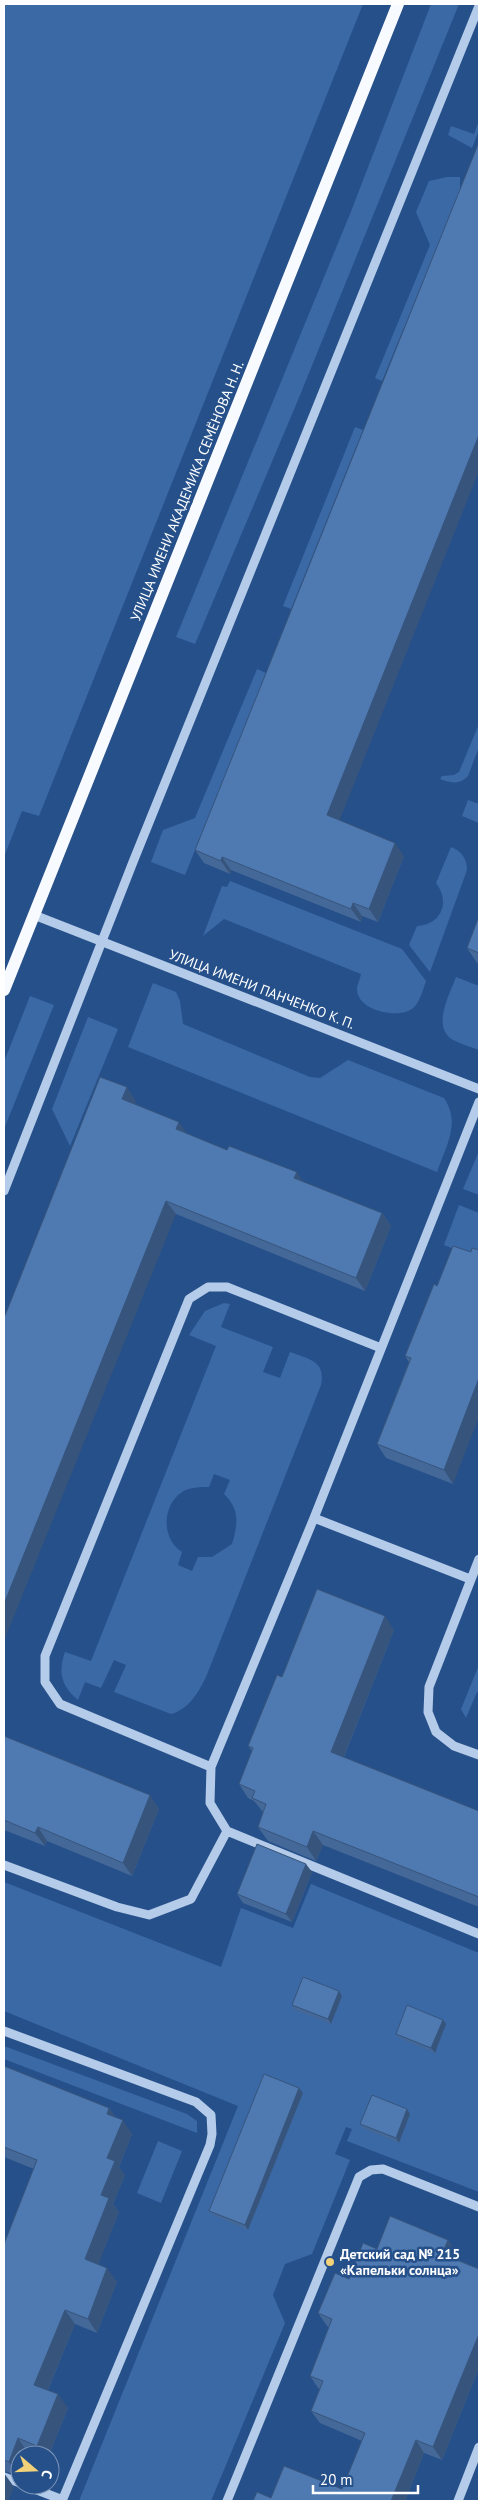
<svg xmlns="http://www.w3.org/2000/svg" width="483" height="2505" font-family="'PT Sans',sans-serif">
	<rect width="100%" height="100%" fill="#26508a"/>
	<path fill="#3b69a6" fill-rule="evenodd" d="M4,4h359l-324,812 -17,-5 -18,46z
		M431,4h28l-161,396 -103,244 -19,-7 174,-423z
		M479,121v9l-7,18 -24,-13 3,-9 23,8z
		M447,177h13v15l-78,189 -7,-3 55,-133 -14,-33 13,-31z
		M355,427l8,3 -72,179 -8,-3z
		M257,669l9,4 -81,202 -34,-13 12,-32 32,-12z
		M479,724v23l-11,29c-8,9 -18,7 -28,3l2,-3 12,-1 5,-3z
		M468,800l11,4v19l-17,-7z
		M451,847c10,4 16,11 16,23l-37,102 -21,-27 8,-19c24,-1 34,-24 19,-43z
		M230,881l172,68 24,32c-3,8 -6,22 -14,28 -14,10 -55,2 -55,-20 0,-4 3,-10 4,-15l-137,-55 -21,17 19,-50 5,1z
		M456,977l23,9v64c-8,-3 -18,-6 -26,-10 -22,-13 -3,-46 3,-63z
		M153,983l23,9 4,9 3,23 127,53 10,1 28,-18 96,38c17,25 2,48 -7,74l-309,-125z
		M30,996l24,9 -50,124v-67z
		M88,1017l30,12 -48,117 -18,-37z
		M479,1151v44l-16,-6z
		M459,1205l20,8v40l-4,4 -31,-12z
		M224,1303l6,1 -9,23 52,20 -10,25 17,6 10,-26c19,7 36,9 31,33l-115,292c-8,16 -17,32 -35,37l-57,-22 12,-27 -12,-5 -13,28 -16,-6 -7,18c-17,-14 -20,-28 -13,-48l26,9 125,-315 -27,-11 16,-24zM214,1474l16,6 -6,14c16,15 14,30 8,50l-20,13h-14l-6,14 -14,-6 4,-13c-20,-12 -21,-46 0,-60 8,-5 18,-5 27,-5z
		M479,1665v28l-2,-1 -11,26 -5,-9z
		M4,1882l217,85 20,-59 52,20 18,-44 168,69v239l-132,-51 5,-12 -6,-2 -11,27 15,6 -38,94 -27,10 -12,31 12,28 -74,178h-132l159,-395 -234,-95z
		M4,2046l183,68 10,7v12l-193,-74z
		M158,2141l24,10 -21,52 -24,-10z"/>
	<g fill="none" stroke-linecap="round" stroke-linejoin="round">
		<path stroke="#b4cbe9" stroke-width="9" d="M34,915l445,174
			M4,1191l129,-329 346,-856
			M314,1518l156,61
			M479,1559l-50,128 -1,25 8,20 18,14 25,9
			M211,1767l-151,-63 -15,-22v-26l144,-357 19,-12h19l154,61
			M227,1831l252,103
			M4,1865l113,42 32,8 42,-16 36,-68 -17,-28 1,-36 103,-249 165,-416
			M4,2031l192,71 15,13 1,19 -2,11 -148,356
			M4,2477l16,6
			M24,2485l39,15
			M227,2501l132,-324 12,-7 12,-1 96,38
			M458,2501l21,-54"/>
		<path stroke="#f7fafe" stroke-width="12" d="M4,990l394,-986"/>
	</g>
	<path fill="#446898" d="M339,820l65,36 -26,66 -16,-6 -1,6 -130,-52 -1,4 -26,-11 -9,-13z
		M479,916v48l-2,-1 -10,-15z
		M136,1101l-1,3 52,30 116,48 79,31 9,13 -26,65 -189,-77 -172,104z
		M471,1252l-18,232 -67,-26 -9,-14 32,-82 -4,-6 32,-70z
		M394,1630l-50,127 135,54v96l-156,-62 -7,16 -48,-20 -10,-14 5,-15 -9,-11 -6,-3 -9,-14 13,-33 -4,-5 34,-69z
		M4,1736l155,73 -27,67 -85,-35 -2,5 -41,-16z
		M312,1872l-20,50 -49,-19 -6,-9z
		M342,1996l-11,28 -36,-14 -3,-5z
		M443,2020l3,4 -11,29 -36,-15 -3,-4z
		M4,2066l105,42 7,10 16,16 -13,33 6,8 -12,29 6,8 -21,52 19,18 -20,51 -22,-9 -27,66 20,18 -19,47h-15l-6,-2 -1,2h-7v18l-1,3 -15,-5v-227l30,-75 -30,-12z
		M303,2093l-55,137 -35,-15 -4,-4z
		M410,2114l-11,29 -36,-15 -3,-4z
		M448,2240l8,13 -2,5 25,11v99l-37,92 -18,-7 -19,48 -134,-3 71,-9 20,-48 -42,-18 -9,-12 9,-22 -2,-1 -8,-12 19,-49 -2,-1 -9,-13 59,-64z"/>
	<path fill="#37557c" d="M479,435v36l-143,358 -9,-14z
		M395,843l9,13 -26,66 -9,-13z
		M222,857l9,13 -1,4 -9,-13z
		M353,903l9,13 -1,6 -10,-13z
		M127,1087l9,14 -4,12 -10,-14z
		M179,1122l9,13 -12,-6z
		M297,1172l9,14 -12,-8z
		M166,1201l10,13 -172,427v-37z
		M382,1213l9,13 -26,65 -9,-13z
		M479,1378v39l-26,67 -9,-14z
		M385,1616l9,14 -54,136 -9,-14z
		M150,1795l9,14 -27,67 -9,-13z
		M38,1827l9,14 -2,5 -10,-13z
		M313,1831l10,14 -7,16 -9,-14z
		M306,1864l6,8 -20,50 -6,-8z
		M339,1991l3,5 -11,28 -3,-5z
		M443,2020l3,4 -11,29 -4,-5z
		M299,2088l4,5 -55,137 -3,-5z
		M109,2108l10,14 -12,-8z
		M407,2109l3,5 -11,29 -3,-5z
		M123,2120l9,14 -13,33 6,8 -12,29 6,8 -24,61 -10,-14 16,-64 6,-37z
		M448,2240l8,13 -5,13 -9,-12z
		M107,2268l10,14 -20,51 -9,-14z
		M65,2310l10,14 -31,75 -10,-14z
		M479,2334v34l-37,92 -9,-13z
		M58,2394l10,14 -19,47h-6l-6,-9z
		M18,2438l10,15 -1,2h-7v18l-1,3 -10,-14z
		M416,2440l8,13 -19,48h-14z
		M4,2473l10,14 -6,14h-4z"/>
	<path fill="#4f79b1" stroke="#37557c" d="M479,142v293l-152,380 68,28 -26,66 -16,-6 -2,6 -129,-52 -1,4 -26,-11z
		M479,916v37l-12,-5z
		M100,1077l27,10 -5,12 57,23 -3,7 51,21 2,-4 68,26 -3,6 88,35 -26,65 -190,-77 -162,403v-286z
		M453,1246l18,6 1,-4 7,2v128l-35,92 -67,-26 34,-86 -6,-2 29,-72 3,2z
		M317,1589l68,27 -54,136 148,59v86l-166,-66 -6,16 -49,-20 8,-23 -14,-6 3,-7 -16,-7 14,-36 -5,-2 29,-71 5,2z
		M4,1736l146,59 -27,68 -85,-36 -3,6 -31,-13z
		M257,1844l49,20 -20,50 -49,-20z
		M303,1977l36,14 -11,28 -36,-14z
		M407,2005l36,15 -12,28 -35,-14z
		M4,2066l105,42 -2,6 16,6 -16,38 8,3 -14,34 8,3 -24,61 22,9 -19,51 -23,-9 -31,75 24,9 -21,52 -19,-8 -9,24 -5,-2v-216l33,-84 -33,-13z
		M264,2074l35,14 -54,137 -36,-14z
		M372,2095l35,14 -11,29 -36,-14z
		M390,2216l58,24 -6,14 37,15v65l-46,113 -17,-7 -25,61h-138l4,-9 14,6 13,-32 58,23 23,-56 -54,-22 12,-30 -13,-5 22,-57 -14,-6 17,-40 14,6 14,-36 14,6z"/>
	<circle fill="#f2d179" stroke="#26508a" stroke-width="2" cx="330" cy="2262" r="5"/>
	<g text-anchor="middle" stroke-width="5" stroke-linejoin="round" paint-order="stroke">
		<g font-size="14" fill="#fff" stroke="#26508a">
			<text transform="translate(187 491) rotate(-68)" y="5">УЛИЦА ИМЕНИ АКАДЕМИКА СЕМЁНОВА Н. Н.</text>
			<text transform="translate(262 989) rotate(21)" y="5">УЛИЦА ИМЕНИ ПАНЧЕНКО К. П.</text>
		</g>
		<g font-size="14" font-weight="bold" fill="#fff" stroke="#26508a" text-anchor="start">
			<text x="340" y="2259">Детский сад № 215<tspan x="340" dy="16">«Капельки солнца»</tspan></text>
		</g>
	</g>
	<rect width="483" height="2505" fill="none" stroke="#ffffff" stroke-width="10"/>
	<g transform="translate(35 2470) rotate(109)"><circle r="24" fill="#26508a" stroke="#7d96b9"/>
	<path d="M0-4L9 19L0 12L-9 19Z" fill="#f2d179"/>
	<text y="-8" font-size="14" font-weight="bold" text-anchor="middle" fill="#ffffff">С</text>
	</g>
	<path d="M313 2485v8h105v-8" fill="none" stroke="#ffffff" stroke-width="2.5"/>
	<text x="320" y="2485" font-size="15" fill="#ffffff" stroke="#26508a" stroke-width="4" paint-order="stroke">20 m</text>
</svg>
